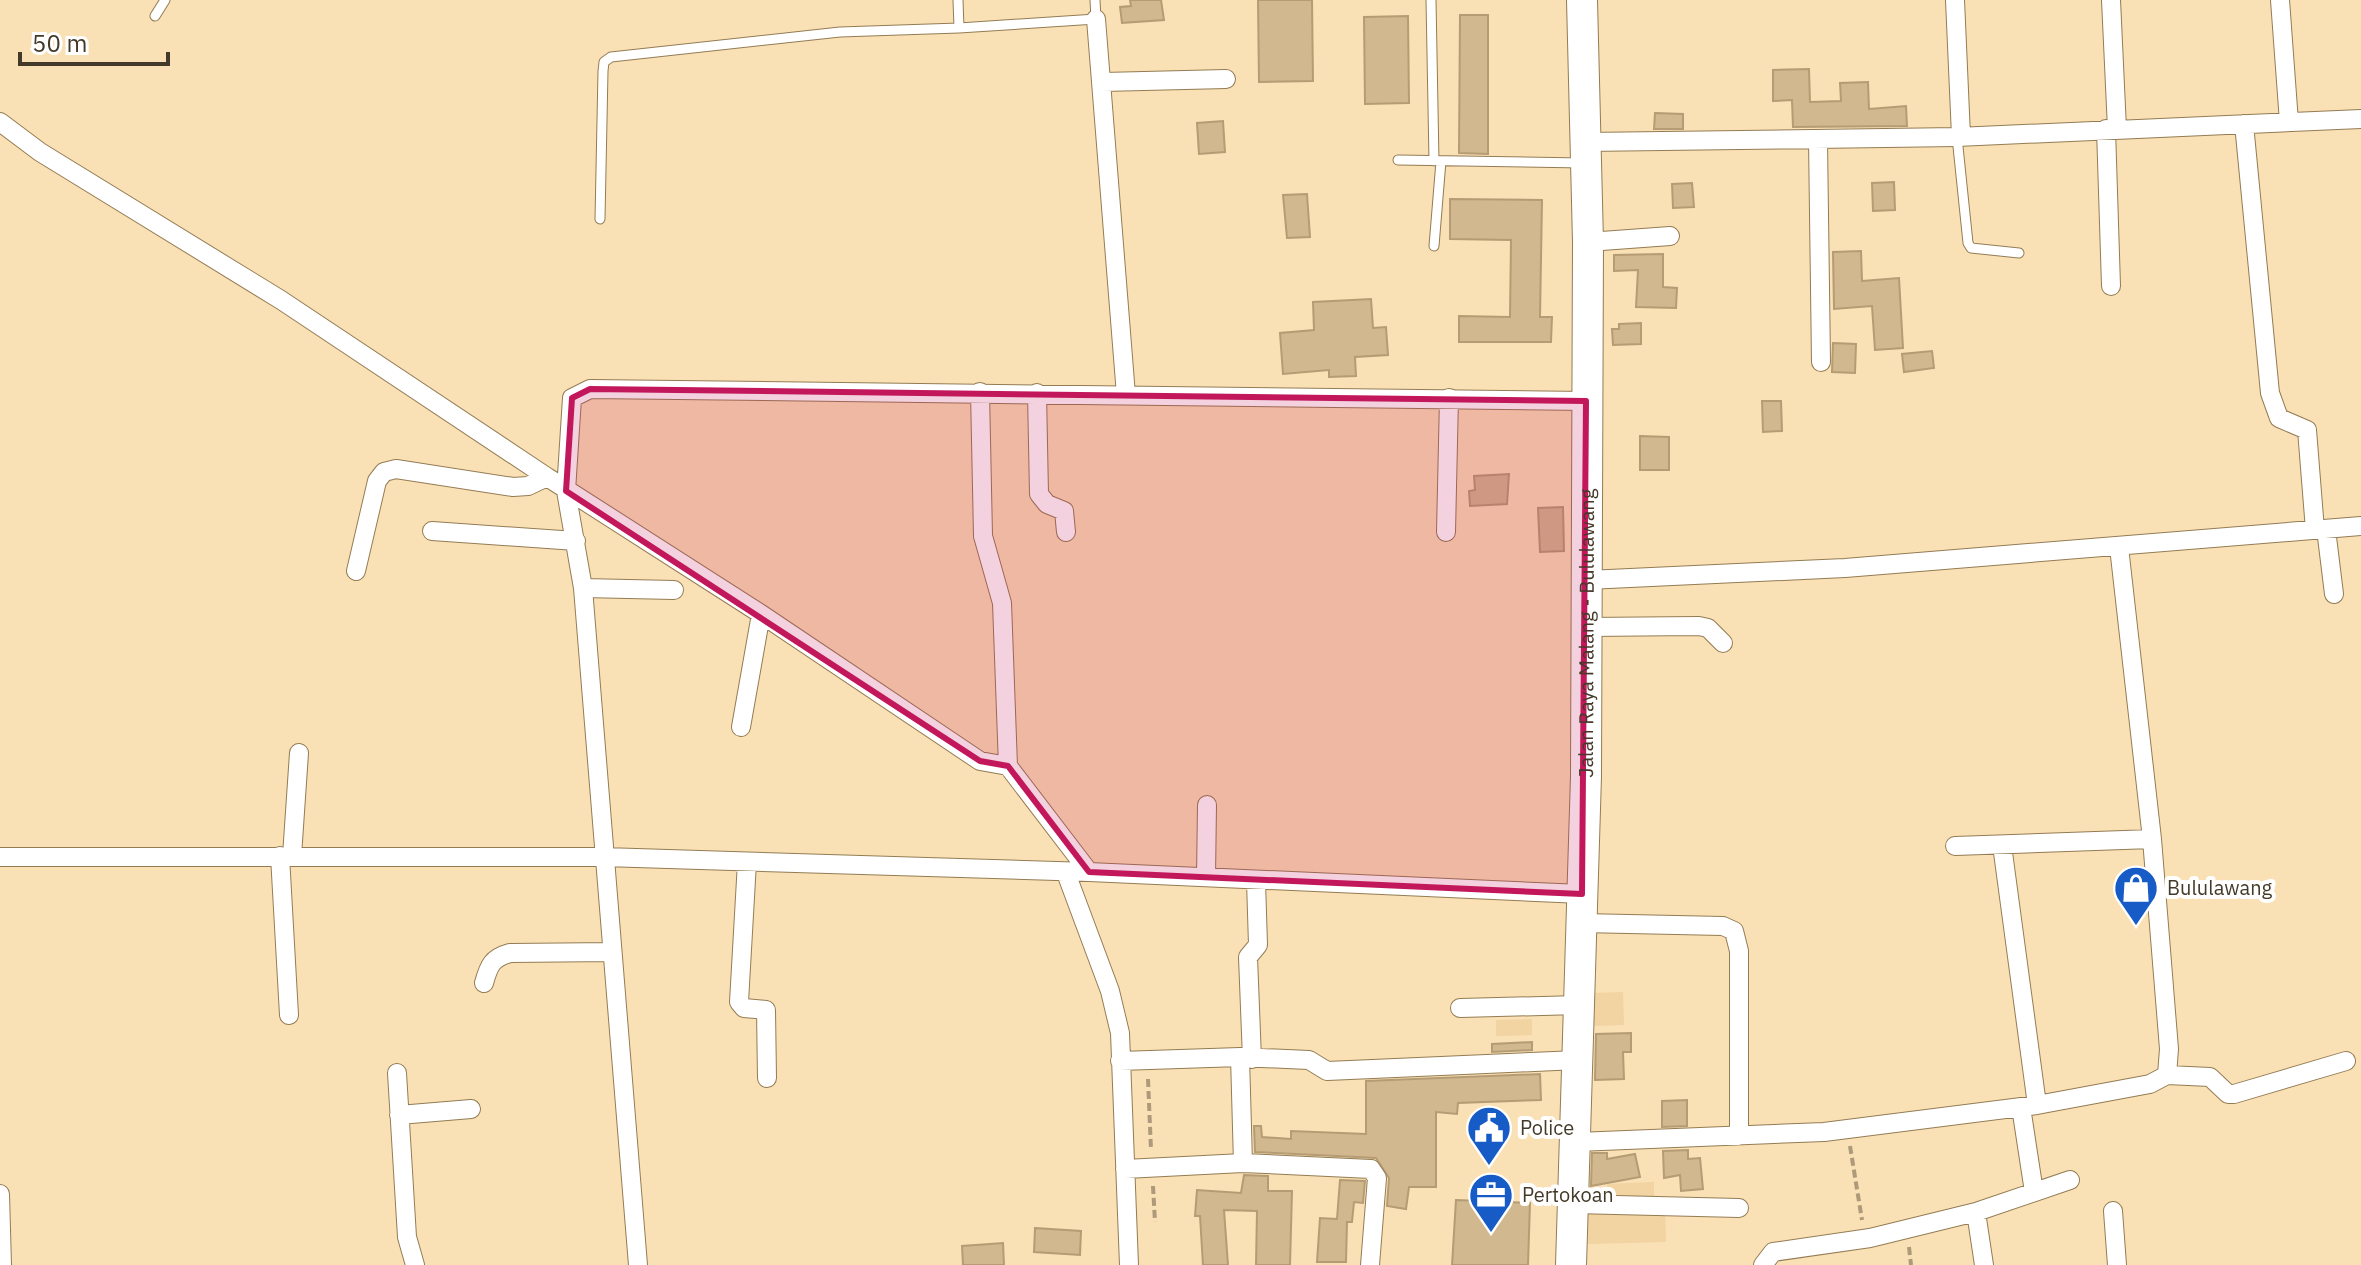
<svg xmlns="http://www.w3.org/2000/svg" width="2361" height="1265" font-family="'IBM Plex Sans',sans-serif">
	<rect width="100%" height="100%" fill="#fae0b5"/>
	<path fill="#f2d3a2" d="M1623,992l1,33 -31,1 -1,-33z
		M1532,1019v16l-36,1v-16z
		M1654,1182v18l-46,1 -1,-17z
		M1665,1209l1,33 -78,2 -1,-32z"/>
	<path fill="#d1b88e" stroke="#b59c74" stroke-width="2" d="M1130,0h31l3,20 -42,3 -2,-16 11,-1z
		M1258,0h54l1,81 -54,1z
		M1460,15h28v139l-29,-1z
		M1408,16l1,87 -44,1 -1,-87z
		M1809,69l1,33 31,-1 -1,-18 28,-1 1,27 37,-3 1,20 -114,1 -1,-27 -19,1v-31z
		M1655,113l28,1v15h-29z
		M1223,121l2,31 -26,2 -2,-31z
		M1894,182l1,28 -22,1 -1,-28z
		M1692,183l2,24 -21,1 -1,-24z
		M1307,194l3,43 -23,1 -4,-43z
		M1450,199l92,1 -2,117h12l-1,25h-92v-26l51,1 1,-77 -61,-1z
		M1861,251l1,30 37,-3 4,70 -28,2 -3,-44 -38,3 -1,-57z
		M1663,254v33l14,1 -1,20 -40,-1 2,-37 -24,1v-16z
		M1371,299l2,29 13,-1 2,28 -33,2 1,19 -27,1v-7l-46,4 -3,-41 34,-3 -1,-28z
		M1641,323v21l-28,1 -1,-16h7v-5z
		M1833,343l23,1 -1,29 -23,-1z
		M1932,351l2,17 -30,4 -2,-18z
		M1762,401h19l1,30 -19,1z
		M1640,436l29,1v33h-29z
		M1509,474l-2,30 -37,2 -1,-15 6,-1 -1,-14z
		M1563,507l1,44 -24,1 -2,-44z
		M1631,1033v19h-8l1,27 -29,1 1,-46z
		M1532,1042v8l-40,2v-8z
		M1540,1074l1,26 -83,3 -1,11 -21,-2v75h-27l-3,22 -19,-3 2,-28 -13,-20 -121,-6 -1,-26h7l1,11 29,2v-8l75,3v-53z
		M1687,1100v26l-25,1v-26z
		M1688,1150v9l12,-1 3,31 -22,2 -1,-16 -16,3 -1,-27z
		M1592,1153h15v6l28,-5 5,23 -49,9z
		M1244,1175l24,1v15h24l-2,74h-34l1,-54 -33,-1 4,55h-25l-3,-49h-5l2,-26 44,3z
		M1340,1180l25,1 -2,22 -9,-1 -2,20h-5l-1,40h-29l3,-44 17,1z
		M1456,1200l74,3 -2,62h-76z
		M1035,1228l46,3 -1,24 -46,-3z
		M1003,1243l1,22h-41l-1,-19z"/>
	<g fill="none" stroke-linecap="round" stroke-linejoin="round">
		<g stroke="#937c54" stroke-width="11">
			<path id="service" d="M958,0l1,28 137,-9 -1,-19
				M1431,0l3,161
				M155,16l10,-16
				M1957,137l11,106 3,5 48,5
				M1398,160l185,3
				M600,219l3,-148 1,-9 7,-5 229,-25 119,-4
				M1434,246l7,-85"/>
		</g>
		<g stroke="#937c54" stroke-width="20">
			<path id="minor" d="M1955,0l6,136
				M2111,0l6,129
				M2280,0l9,122
				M1096,19l30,376
				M1103,82l123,-3
				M0,122l40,30 241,148 266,177
				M2244,124l26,269 9,25 28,12 8,100
				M2106,129l5,157
				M1818,140l3,222
				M1585,142l372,-5 404,-18
				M1588,242l82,-6
				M980,392l3,144 19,67 6,163 81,106
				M1037,393l2,101 8,10 17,7 2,21
				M2326,529l8,65
				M432,531l144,10
				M1446,532l3,-134
				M356,571l21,-90 7,-9 12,-3 117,18 15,-1 19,-9 214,137 219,147 28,5
				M1587,580l258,-12 516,-42
				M583,588l91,2
				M1586,627l113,-1 9,2 15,15
				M741,727l20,-113
				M2002,845l35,260
				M1955,846l197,-7
				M280,856l9,159
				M292,856l7,-103
				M0,857h604l485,15 493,22
				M747,862l-8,140 5,6 22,2 1,68
				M1066,873l44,118 10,42 9,232
				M1206,877l1,-72
				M1581,923l142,3 11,5 5,20v185
				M484,983c5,-18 8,-25 26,-30l102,-1
				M1460,1008l119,-3
				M1240,1057l3,106
				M1252,1059l-4,-102 10,-12 -2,-64
				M1120,1061l120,-4 69,3 18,11 251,-11
				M397,1073l10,164 8,28
				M2167,1075l43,2 18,17h6l112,-33
				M2021,1107l13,85
				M399,1115l72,-6
				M1577,1142l247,-10 213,-27 113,-21 17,-9 2,-26 -17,-210 -33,-292
				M1125,1169l118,-6 128,6 6,9 -7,87
				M0,1194l2,71
				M1574,1204l165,4
				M2113,1211l4,54
				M1976,1212l8,53
				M638,1265l-55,-677 -17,-97 6,-93 18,-9 996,12
				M1763,1265l10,-13 97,-14 106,-26 94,-32"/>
		</g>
		<g stroke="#937c54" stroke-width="32">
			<g id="primary">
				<path id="s1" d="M1571,1265l15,-489 2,-534 -6,-242"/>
			</g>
		</g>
		<path stroke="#ad9a7a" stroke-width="4" stroke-dasharray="8 4" stroke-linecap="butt" d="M1148,1079l3,71
			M1850,1146l12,74
			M1153,1186l2,36
			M1909,1247l2,18"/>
		<use href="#service" stroke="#fff" stroke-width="9"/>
		<use href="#minor" stroke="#fff" stroke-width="18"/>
		<use href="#primary" stroke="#fff" stroke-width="30"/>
	</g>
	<path fill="#c2185b" fill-opacity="0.2" stroke="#c2185b" stroke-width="6" stroke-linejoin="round" d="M590,389l996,12 -4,493 -493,-22 -81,-106 -28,-5 -414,-270 6,-93z"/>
	<defs>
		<g id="shop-pin" transform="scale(2.3)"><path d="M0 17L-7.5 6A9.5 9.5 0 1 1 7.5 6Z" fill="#165bc6" stroke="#fff"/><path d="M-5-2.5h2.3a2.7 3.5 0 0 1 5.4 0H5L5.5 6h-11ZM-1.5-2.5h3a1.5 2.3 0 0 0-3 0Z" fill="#fff"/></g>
		<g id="civic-pin" transform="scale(2.3)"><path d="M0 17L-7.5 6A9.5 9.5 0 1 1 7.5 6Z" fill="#165bc6" stroke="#fff"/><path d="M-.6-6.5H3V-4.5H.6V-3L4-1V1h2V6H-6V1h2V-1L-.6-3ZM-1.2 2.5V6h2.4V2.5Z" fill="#fff"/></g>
		<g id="office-pin" transform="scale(2.3)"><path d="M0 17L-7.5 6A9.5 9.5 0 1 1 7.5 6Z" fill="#165bc6" stroke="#fff"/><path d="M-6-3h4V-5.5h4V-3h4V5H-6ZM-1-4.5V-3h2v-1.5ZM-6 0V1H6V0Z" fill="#fff"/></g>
	</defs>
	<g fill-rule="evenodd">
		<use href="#shop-pin" x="2136" y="888"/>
		<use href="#civic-pin" x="1489" y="1128"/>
		<use href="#office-pin" x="1491" y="1195"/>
	</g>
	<g text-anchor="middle" stroke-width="8" stroke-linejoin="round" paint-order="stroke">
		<g font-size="20" fill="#443a29" stroke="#fff">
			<text dy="7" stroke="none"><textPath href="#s1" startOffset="632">Jalan Raya Malang - Bululawang</textPath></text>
		</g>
		<g font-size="20" fill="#443a29" stroke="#fff" text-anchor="start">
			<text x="2167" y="895">Bululawang</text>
			<text x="1520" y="1135">Police</text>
			<text x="1522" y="1202">Pertokoan</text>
		</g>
	</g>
	<path d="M20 52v12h148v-12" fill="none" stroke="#443a29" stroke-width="4"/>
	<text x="32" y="52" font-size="24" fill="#443a29" stroke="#ffffff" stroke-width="6" paint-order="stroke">50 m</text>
</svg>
